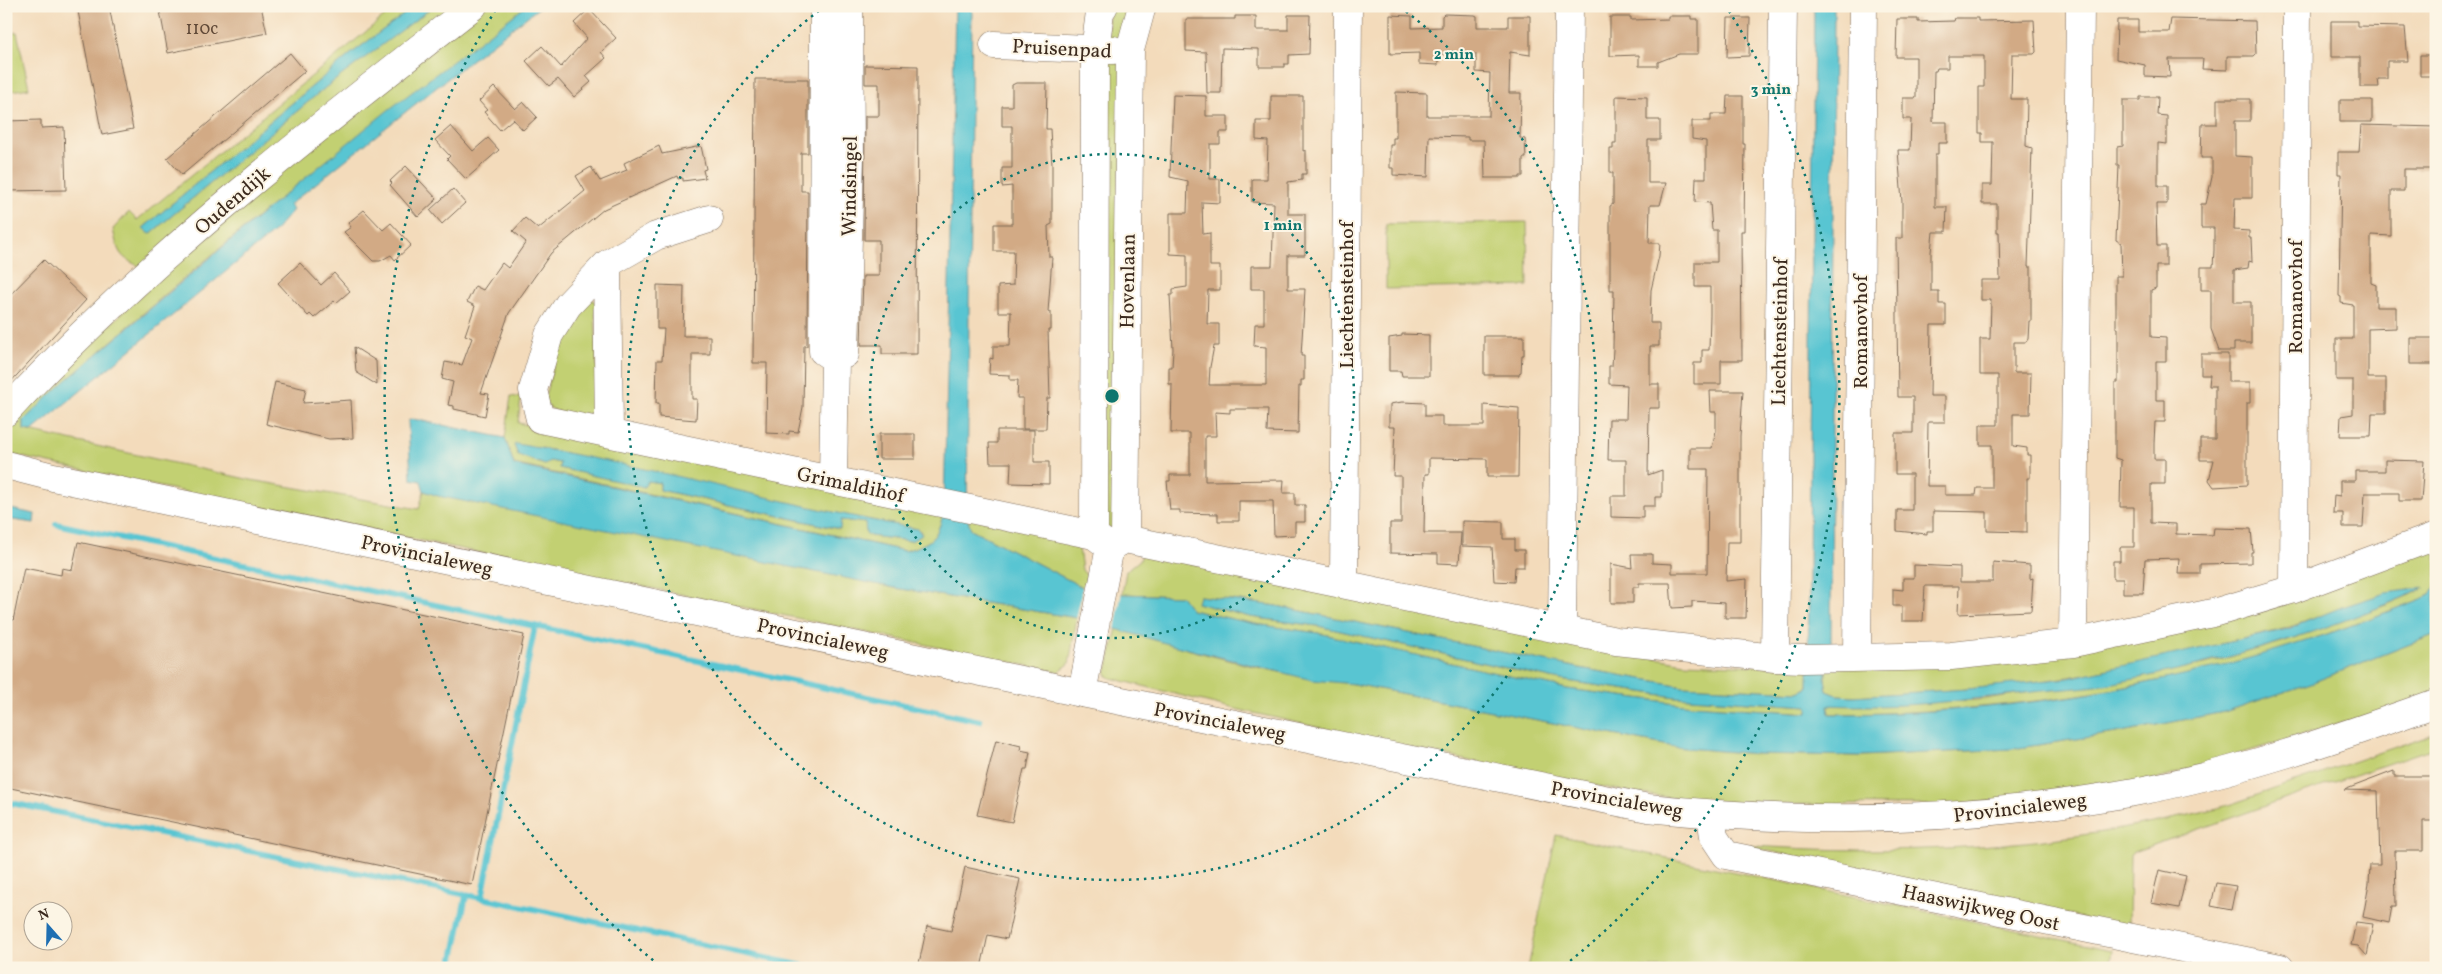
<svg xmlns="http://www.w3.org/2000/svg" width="2442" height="974" font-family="Vollkorn,serif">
	<rect width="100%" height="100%" fill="#fcf5e5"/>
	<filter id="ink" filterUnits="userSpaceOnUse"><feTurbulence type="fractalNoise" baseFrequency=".02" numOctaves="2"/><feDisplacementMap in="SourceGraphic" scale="10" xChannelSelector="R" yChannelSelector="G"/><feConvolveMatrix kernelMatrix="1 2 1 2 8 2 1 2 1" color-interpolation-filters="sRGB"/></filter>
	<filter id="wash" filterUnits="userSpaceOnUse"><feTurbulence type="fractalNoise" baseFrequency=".0096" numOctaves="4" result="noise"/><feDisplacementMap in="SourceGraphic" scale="20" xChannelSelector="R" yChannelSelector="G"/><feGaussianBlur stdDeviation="1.12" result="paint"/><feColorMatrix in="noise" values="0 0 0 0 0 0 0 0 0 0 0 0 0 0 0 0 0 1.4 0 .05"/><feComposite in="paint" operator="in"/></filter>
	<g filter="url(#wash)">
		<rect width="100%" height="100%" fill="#f3dbbb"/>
		<path fill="#c2d072" stroke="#7e7d48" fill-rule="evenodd" d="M397,6h18l-63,47 -209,175 7,6 176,-147 70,-53 38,-28h31l-324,261c-23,-10 -23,-15 -28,-38l16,-17 8,8z
			M483,6h43c-173,131 -343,267 -502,414v10l227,50 168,29 5,-18 471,97 182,30 -8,46 -11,8 -926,-191 -119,-26 -7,-6v-29l287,-264z
			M1109,6h23l-11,34 -13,1z
			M17,32l12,56 -23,4v-58z
			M1112,60l12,5 -4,461 -10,2 -10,-4 2,-456z
			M1527,222l1,64 -142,3v-65z
			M589,299l6,2 3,108c-13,11 -42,6 -55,-6l17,-61 23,-39z
			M511,396l10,2 -3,25 426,89c-8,28 -11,30 -39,39l-391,-87 -9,-26zM514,445l28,3 308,68 68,13 4,3 -11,9 -41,-5 -4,-13 -25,-3 -2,9 -179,-39v-7l-13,-2 -3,5 -84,-18v-5l-10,-2 -5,4 -27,-10z
			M967,517l111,23 4,30 5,6 -3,12 -113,-59z
			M2436,545v42l-5,8c-72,28 -144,56 -219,74 -127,30 -254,45 -383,45l-1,-9 151,-5 226,-36 77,-22 104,-37 37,-16c-57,2 -105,33 -159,45 -65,15 -130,32 -196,43 -71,12 -143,15 -215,19l-16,-1 -10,-4 -2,-12 2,-12 206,-10z
			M1143,553l385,82 156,28 125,5 -1,20 -10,4 -115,-6 -104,-18 -302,-62 -77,-10 -3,7 53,14 68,9 242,54 116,17 133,9v7l-118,-8 -124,-16 -249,-56 -63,-9 -64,-14 -10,-14 -59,-2 4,-23 14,-11z
			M1117,628c77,24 157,47 237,56l321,63 82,7 103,2 152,-7 104,-16 108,-21 87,-29 125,-49v60l-301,92 -178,19 -236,-1 -87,-11 -164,-32 -239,-53 -120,-30 -5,-3z
			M2436,733v14l-303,105 -3,4 -1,72 -388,-83c155,12 318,3 469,-35 26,-6 51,-17 76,-25 50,-17 100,-35 150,-52z
			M1556,835l556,115 -3,18h-581z"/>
		<path fill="#59c5d2" stroke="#4a7878" d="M415,6h19l-108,81 -176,147 -7,-6 209,-175z
			M526,6h15c-85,65 -168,132 -252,199l4,5 -19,22 -242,199 -8,-1v-10l38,-36 209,-178 116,-95z
			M955,6h17l-5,511 4,12 113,59 38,6 59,2 10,14 64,14 63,9 249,56 124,16 117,8v-7l-132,-9 -116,-17 -242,-54 -68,-9 -53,-14 2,-7 78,10 302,62 104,18 115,6 10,-4 6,-682h20l-3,637 -6,36 2,12 10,4 16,1 115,-7 100,-11 220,-49 54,-22 44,-14 39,-5c-99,44 -204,75 -311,95 -29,6 -60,6 -90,10 -65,8 -130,16 -196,12l1,9c162,1 323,-23 477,-73 42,-13 83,-30 125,-46l5,-8v47l-125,49 -87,29 -108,21 -104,16 -152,7 -103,-2 -82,-7 -321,-63 -42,-4 -140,-35 -95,-27 -182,-30 -457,-92 -14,-5 -3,-10 -10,-2 -3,-58 5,-2 92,19 9,27 391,86c28,-9 31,-11 39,-39z
			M516,444c136,22 268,61 402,85l4,6 -11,6 -41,-5 -4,-3 -1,-10 -24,-3 -1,9 -180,-39v-7l-12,-2 -4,6 -85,-19 1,-5 -10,-2 -5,4 -27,-10 -4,-10z
			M6,508l29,6 -1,9 -28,-4z"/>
		<path fill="#f3dbbb" d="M1083,585l39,6 -7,39 -39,-9z"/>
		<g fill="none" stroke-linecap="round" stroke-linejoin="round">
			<path stroke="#59c5d2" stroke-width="6" d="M56,524l924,197
				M6,802l476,96 331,70
				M482,898l53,-272
				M451,968l15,-72"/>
		</g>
		<g id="blocks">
			<path fill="#d2aa85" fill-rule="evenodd" d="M77,6h32l24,123 -31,6z
				M159,6h102l6,27 -99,20z
				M589,9l27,29 -15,14 5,6 -20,18 5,6 -17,15 -16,-18 -9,7 -23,-25 16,-15 19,21 26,-29 -13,-15z
				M1444,14l31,1 2,1v11h31v-11h22v39l-20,-3 -1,41h12l-1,45 5,1 1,19h-3v18h-3v2h-35l-1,-38h-16v-3l-39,-1 -1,41 -35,-2v-7h-3v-23h3v-7h3v-46l31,1v23h62l1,-43 -14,-1v-18h-38v11l-19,-1v-11l-29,1v-39l22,1v12l30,-1v-11z
				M1288,15h22l-1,39 -20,1v9h-5v3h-25v-18l-37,-1 -1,45h-14l-1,-41 -20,-1v-32h49v-3h21v14h32z
				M1668,16h23v3h7v35h-19l-21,8v4h-19v-11l-29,1v-39h21v3l37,-1z
				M1728,18h22l-1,38 -22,1z
				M1955,18h23v3l56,-1 2,32 -2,2h-22l-1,45h16l-1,47 6,2 -4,119h3v54h-2l-1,18 -2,3h-12v31h17l-1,41h-17v32l14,2v7h3v23h-3v54l-40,-1v-19l-54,-1v20h-6v3l-30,-3v-21h15v-36h-17v-41h18v-36h-15l-2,-159h6v-36l-4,-52h12l1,-31h-8v-21h13v-41h-20l1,-38h21v3l36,-1zM1948,56h36v31h-5v46h3v9h11l-1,43h-10v19h15v28h2l1,48h-19v20h10l-1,39h-10v36h18v50h-18v20h12v43h-15l-1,7h-31v-9h-18l1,-64h17v-26h-15l1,-71h15v-21h-7v-13h-8v-39l2,-20h13l1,-25h-12v-53h3v-11h9v-21h-14l1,-51h2l1,-3h11z
				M2171,19l84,2 1,33 -2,2h-27v14l-25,-1 1,-10h-34l1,18 -25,-1v-11l-29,-6 1,-39h21v12h31z
				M2331,21h26v5l48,1 3,34h-21v18h-9l1,8h-19v-30h-29z
				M290,53l15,18 -123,104 -15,-17z
				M2420,55h16v21h-16z
				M865,65l53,1 -1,288h-35v-9h-21l2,-69h16v-36h-15l1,-124h14v-32h-14z
				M755,79h53v74h-7v38h7l-1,155h-3l-1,61 -5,25 -9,-1v3l-23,-1 1,-70h-14z
				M1016,83h31l-1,46h4l2,36v59l-4,2 1,31h3l-4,55h3v18h-3l2,68h-3l-1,31h-23v-31h-6l1,-18h-8v-5l-21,-1 1,-16 3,1v-13h17l1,-34h-13v-26l15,-1 1,-34h-20v-27h18v-38l-10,1v-19h10v-42h-10v-20h10v-21z
				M494,87l21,22 8,-7 14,15 -14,13 -10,-11 -13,11 -16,-18 3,-2 -8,-9z
				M1173,95l33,1v20h22v16h-8v12h-10v35h10v24l-18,-1 1,32 7,-1v33h10v24h-12l-1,34h12v22h-5l-4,21 -1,18h57v-38l-12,-1 1,-22h9v-35h-13v-23h21l2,-63 -22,-1v-23h15l1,-38 -12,-1v-19h15v-25h32v55l3,-1v24h-4v6l-14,2v32h17v41h-17v34h17l-4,67h3v24h-3v6h-2l-1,47 -31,-1 1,-23h-38v4l-15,-1 1,24h-11v45l79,-1 -1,13h12v12h10v17h-10v13l-21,1 -1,-35h-34v20h-21v-7l-38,-1v-3h-10l-3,-29h3v-6h20v-42h-19l1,-49h-3v-17h3l1,-18 -3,-54h3v-6l14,-2v-32l-17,-1v-41h17l1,-32 -18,-4z
				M1616,96l31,1v23h13v20h-12v43h18l-6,22h-10l-1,38h11l-1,13 -8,34 -1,33h9v23h-9v38h9v24h-10l-1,67 14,-5v27h-7v9h-12v12l-32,-1v-21h15v-36h-18l1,-41h17l1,-34 -18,-1v-18h3l1,-17 1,-59h-4v-84l3,-2v-31h-3v-24h3v-6h3z
				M1727,96h16v48h2l-1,87h-3l1,129h-21v24h-27v-21h8v-13h7l1,-35v-28h-15v-25h22v-32h-5l-2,-27 -15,-1 1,-24h10v-37l-14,-2v-18h19v-7h15z
				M2140,97h18l-1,18 10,1v28l-9,-1v43h9v18h-11l1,42h9v20h-10v22l-5,2v47l15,1v23h-10v39h9v22h-10l-1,21v16h11v25h-14v39l25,1v10l37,1 1,-7 37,1 2,23h-2v11l-51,1v10h-22l1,-16 -34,1 -2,34h-20v-14h-10v-18h7v-14h14v-40h-14l1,-47 -6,-2v-76h3v-54h-2v-52h6l-1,-33 -5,-3 3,-75h-2v-18l6,-1v-46h17z
				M2217,99h33v22h-15v35l17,1v41h-17l-1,32 15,1v7h2l1,24 -3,-1 -1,7 -14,2v32h17v41h-17v8h-15l-8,-22v-39h-10v-23h12l1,-17v-22h-13v-24h5l6,-27v-19h-11l1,-34h15z
				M2340,100h32v22h-32z
				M41,120v8l23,-1 2,63 -60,1v-70z
				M2361,125l75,2v42h-32v22h-13v45l-20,-1v48l5,2v22h20v21l-28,1v49h18v35h-14l-1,23h-31l1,-20 12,-2v-34h-17v-41h17v-34l-12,-2v-6l-2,-1 2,-122h-3v-22h21z
				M451,126l22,25 15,-13 11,12 -33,29 -19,-20 3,-3 -15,-16z
				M659,146l3,8 39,-8 5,23 -3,1 2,8 -22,3v-3l-5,1 -1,-3 -73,33 -53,44 -42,60 -28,80 8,1 -4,22 -31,-7v-3l-6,-1 5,-23 -11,-3 3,-17 17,3 10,-27 -7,-3 10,-29 -8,-4 8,-16 8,4 19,-27 6,5 18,-26 -13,-11 12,-13 13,11 47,-38 -9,-15 15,-9 9,14 27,-11 -3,-7z
				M406,166l31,33 -19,18 -28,-32 2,-2 -2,-2z
				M453,189l12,14 -23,21 -12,-14z
				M364,210l19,20 8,-7 20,22 -16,15 -4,-5 -11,6h-7l-29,-29 7,-5 -3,-4z
				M44,260l42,40 -80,87v-88z
				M300,263l21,22 13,-12 16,18 -14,12 -2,-2 -20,17 -4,-4 -2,2 -30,-33z
				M657,285l27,1 -1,50h27v18h-18v45h5l-1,21 -37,-3v-14h-3l1,-43h5l2,-31h-7z
				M1402,334l27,1v41h-27l-1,-5h-12v-33l13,-2z
				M1484,336h40v19h-2l-1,17 -2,1v2h-35z
				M2410,338h26v26h-26z
				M354,347l22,14 1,24 -21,-13z
				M2201,354h27v28h22v21h-3v82l-33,2 -5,-7 5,-20h-14v-21h15v-53h-6l1,-11h-9z
				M275,382l31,7 -3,14 48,-3 2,38 -24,1 -63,-15z
				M1710,391h33l-3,45v106h-13l-1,39 21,-2 -1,39h-21v-15l-33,-2v6l-20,1 -2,-25h-31v4h-6v16h-22v-39l21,4 -1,-14h21v9l20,1v9h35l1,-104h-18v-21h22l4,-17v-19h-5z
				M1402,402l23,1v13h17v10h42v-21l35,3 -1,69h-31v-18l-58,-1v16h-4l-1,59h37l-2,31 -21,-1v-9l-48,-1v-30h11v-47h-8l2,-49h-6v-15h1v-8z
				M997,430h37v32h15v22l-39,-1 1,-20h-21l-1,-20h8z
				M879,434h36v25h-36z
				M2385,460l39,1 -3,40h-22v-8h-34l-2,34h-20v-14h-10l1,-18 6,1v-15h15v-10h30z
				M1462,521l41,1v17h12v11h9v17h-9l-1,15 -20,-1 -2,-34 -30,-1z
				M78,542l446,93 -52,250 -466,-98v-167l7,1 11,-53 37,7 1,-7 10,2z
				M1993,562l37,3v14l3,-1 -2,33 -73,3 1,-28h-34l-2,35h-21v-15h-9v-17l10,1v-12h11v-13l46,2v15h33z
				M996,740l25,6 -1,4 10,2 -3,17h-3l-12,53 -35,-7z
				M2394,771v5h42v45h-13v30h-28l1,55h-4l-3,17 -26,-6 6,-33 1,-19h10l-2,-74 -34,-1z
				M965,867l55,12 -13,60 -19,-4 -7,33h-63l9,-42 24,5z
				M2159,870l27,6 -7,32 -28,-5z
				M2216,883l20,3 -5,24 -20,-4z
				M2356,922l17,2 -6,32 -9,-10 -7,-1z"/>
		</g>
	</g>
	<g filter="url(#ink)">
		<use href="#blocks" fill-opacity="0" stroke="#7b6855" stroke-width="1"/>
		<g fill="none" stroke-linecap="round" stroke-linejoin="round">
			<g stroke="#7b6855" stroke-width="29">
				<path id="minor" d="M824,6l-1,345 12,8 10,-5 5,-196 -1,-152
					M994,45l119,5
					M709,219l-53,17 -49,28 -39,41 -19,30 -16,55 7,29 554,116 16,12 15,-8
					M607,264l2,168
					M6,412c140,-152 305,-279 467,-406
					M833,480l2,-121
					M1094,535l1,-485 5,-38 4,-6
					M1125,539l491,102 159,17 28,1 148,-3 122,-13 144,-31 77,-23 142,-53
					M1125,539l5,-489 12,-44
					M1344,584l4,-578
					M2294,589l3,-583
					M1562,630l7,-624
					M2073,643l7,-637
					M1857,657l6,-651
					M1775,658l8,-652
					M1082,693l28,-146
					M1711,814l3,23 12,18 554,113"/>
			</g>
			<g stroke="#7b6855" stroke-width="29">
				<path id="major" d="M6,465l47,12 1029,216 566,115c162,17 327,13 486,-16 103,-19 204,-54 302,-89"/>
			</g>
			<use href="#minor" stroke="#fff" stroke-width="28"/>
			<use href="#major" stroke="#fff" stroke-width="28"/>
		</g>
	</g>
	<g fill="none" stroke="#0f766e" stroke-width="2.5" stroke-dasharray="2.5 5">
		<circle cx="1112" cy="396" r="242"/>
		<path d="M1400 7A484 484 0 1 1 824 7"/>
		<path d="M659 965A727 727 0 0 1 495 11M1729 11A727 727 0 0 1 1565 965"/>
	</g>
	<g text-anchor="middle" stroke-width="4" stroke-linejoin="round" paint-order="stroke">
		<g font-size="18" fill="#614a38">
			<text x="202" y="34">110c</text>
		</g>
		<g font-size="20" fill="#3b2a1e" stroke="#fcf5e5">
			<text transform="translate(1062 48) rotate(3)" y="7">Pruisenpad</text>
			<text transform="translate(849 186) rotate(-89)" y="7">Windsingel</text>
			<text transform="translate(232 200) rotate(-41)" y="7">Oudendijk</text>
			<text transform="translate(1127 281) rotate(-89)" y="7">Hovenlaan</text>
			<text transform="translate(1346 295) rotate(-90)" y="7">Liechtensteinhof</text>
			<text transform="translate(2295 297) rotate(-90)" y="7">Romanovhof</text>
			<text transform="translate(1779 332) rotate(-89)" y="7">Liechtensteinhof</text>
			<text transform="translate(1860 332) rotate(-90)" y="7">Romanovhof</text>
			<text transform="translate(851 484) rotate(12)" y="7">Grimaldihof</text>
			<text transform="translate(427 555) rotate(12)" y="7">Provincialeweg</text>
			<text transform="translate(823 638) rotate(12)" y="7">Provincialeweg</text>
			<text transform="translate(1220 721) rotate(11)" y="7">Provincialeweg</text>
			<text transform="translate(1617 799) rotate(10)" y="7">Provincialeweg</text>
			<text transform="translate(2020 807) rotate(-7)" y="7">Provincialeweg</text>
			<text transform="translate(1981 907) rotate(12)" y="7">Haaswijkweg Oost</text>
		</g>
	</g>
	<circle cx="1112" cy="396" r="8" fill="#0f766e" stroke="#fcf5e5" stroke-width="2.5"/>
	<g font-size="15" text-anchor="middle" font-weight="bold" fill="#0f766e" stroke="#fcf5e5" stroke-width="4" stroke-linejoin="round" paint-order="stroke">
		<text x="1454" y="59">2 min</text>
		<text x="1771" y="94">3 min</text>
		<text x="1283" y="230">1 min</text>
	</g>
	<rect width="2442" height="974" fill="none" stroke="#fcf5e5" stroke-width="25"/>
	<g transform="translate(48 926) rotate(340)"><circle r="24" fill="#fcf5e5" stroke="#afa495"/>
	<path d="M0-4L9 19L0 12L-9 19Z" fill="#1f6fb2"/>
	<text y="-8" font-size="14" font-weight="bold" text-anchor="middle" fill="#3b2a1e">N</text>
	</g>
</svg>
